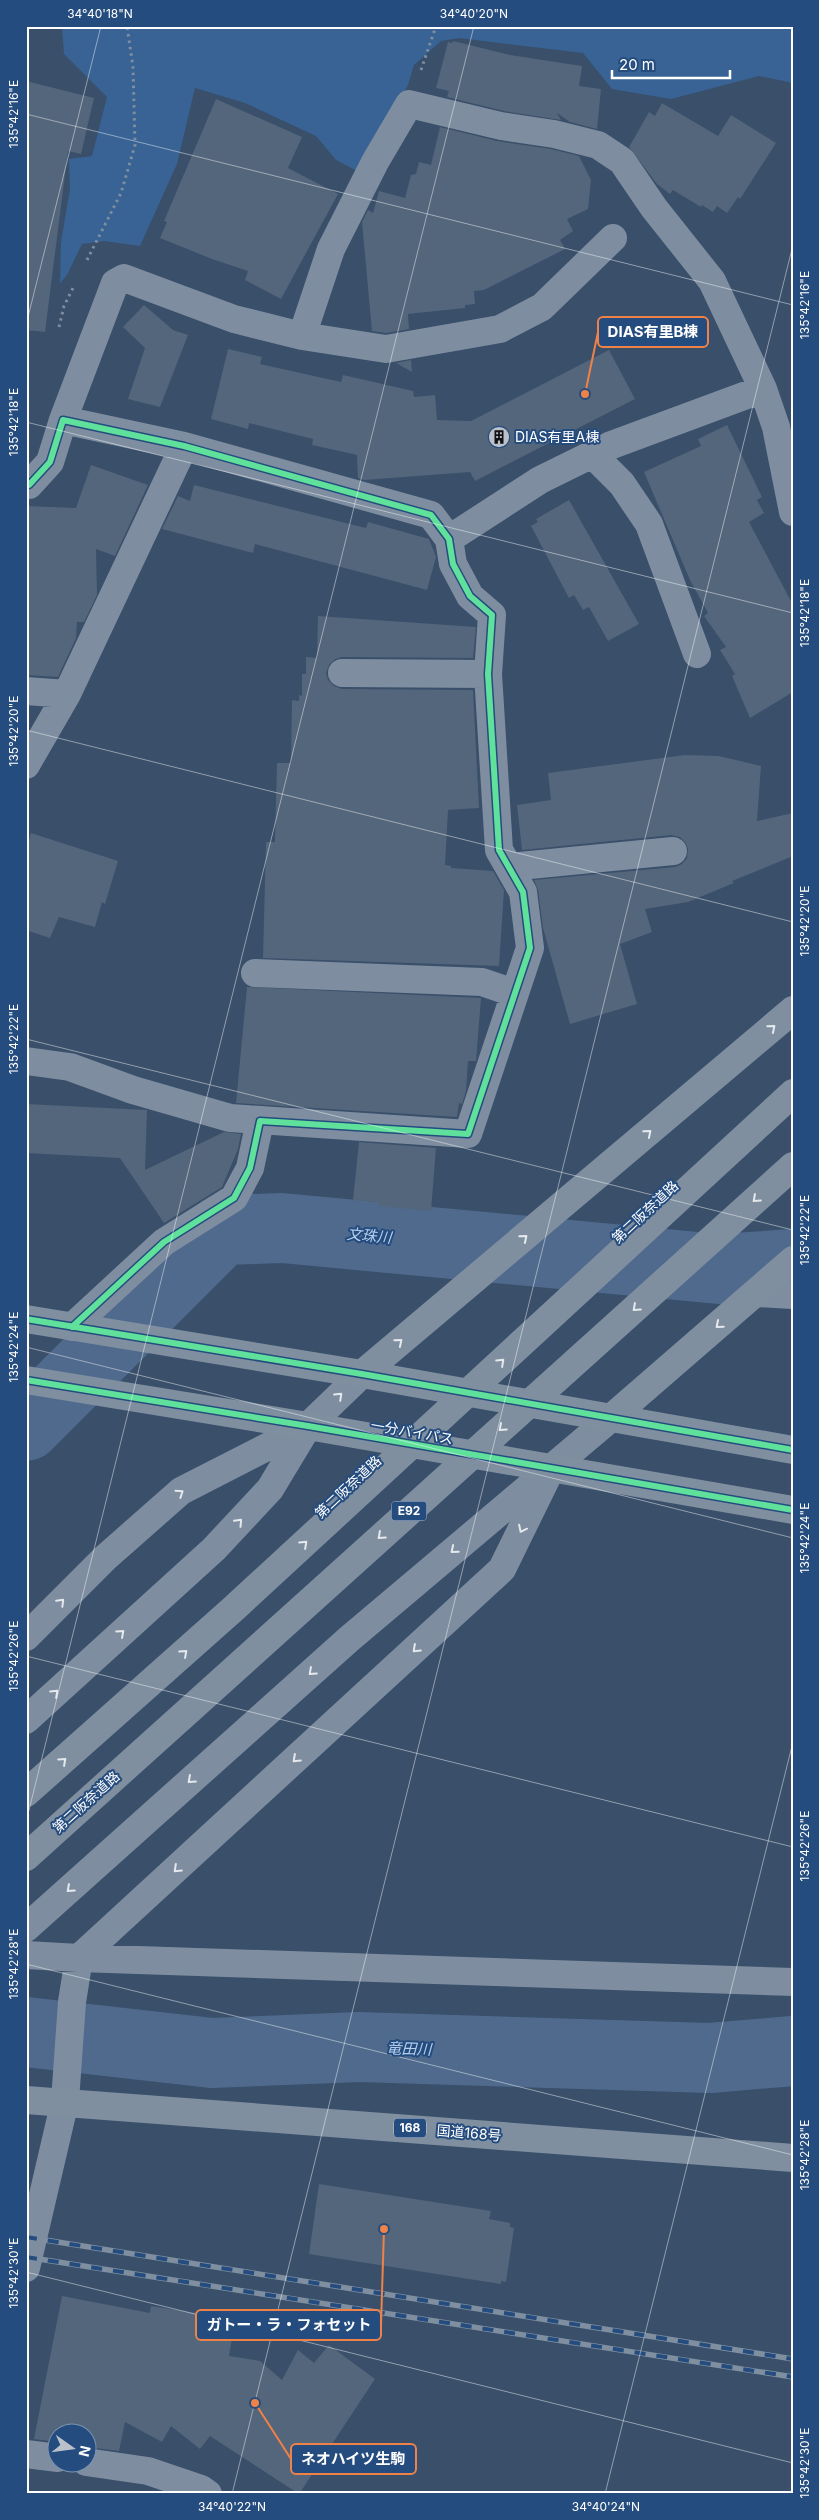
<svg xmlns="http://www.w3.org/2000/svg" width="819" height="2520" font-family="Inter,'Noto Sans JP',sans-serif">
	<rect width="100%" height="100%" fill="#394f6a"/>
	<path fill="#386394" d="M62,26h731v57l-34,-7 -88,23 -59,-10 -29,-36 -124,-15 -18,3 -27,24 -6,20 -51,86 -21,-11 -20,-24 -71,-33 -50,-15 -18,76 -37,82 -36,-5 -22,3 -14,29 -8,11 1,-42 9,-53 -1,-30 23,-3 15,-59 -43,-43z"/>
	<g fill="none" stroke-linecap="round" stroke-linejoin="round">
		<path stroke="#4f6a8d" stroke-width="70" d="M26,1426l196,-196 60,-2 437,41 74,-5
			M26,2032l186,21 147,-6 351,11 83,-7"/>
	</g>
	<path fill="#54667b" d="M453,41l57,14 72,11 -3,20 22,3 -4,40 -27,-7 -13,-9 4,7 -57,-9 -57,-14 2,-6 -13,-3 12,-46 4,1z
		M26,81l68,17 -13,56 -13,-3 -23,181 -19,-2z
		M216,99l86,38 -14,31 50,26 -57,105 -36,-19 3,-9 -36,-12 -52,-21 7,-16 -3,-1z
		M662,103l56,33 13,-21 45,28 -36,56 -2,-2 -11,16 -10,-7 -4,6 -11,-7 -1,2 -28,-17 -3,4 -13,-10 -28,-37 20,-35 6,4z
		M440,127l57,14 54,8 28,7 12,24 -3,29 -21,10 6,12 -13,9 5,9 -81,41 -10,1 1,13 -10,1v3l-57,6 1,15 -23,4 -14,-2 -10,-109 6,-12 5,3 6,-22 26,7 6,-23 5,-1 3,-12 12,3z
		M144,305l29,25 15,5 -28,72 -32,-8 17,-51 -22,-21z
		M228,349l34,8 -2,7 81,18 2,-7 70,16 1,6 21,-2 2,25 34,1 138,-71 26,49 -160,82 -5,-9 -106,8 -6,-2 -1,-23 -45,-10 1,-6 -64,-16 -1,6 -37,-10z
		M411,360l1,12 -16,-9z
		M727,425l35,72 -5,3 7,13 -15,9 44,83v87l-43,26 -18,-42 3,-2 -15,-24 6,-3 -22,-31 4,-3 -18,-33 -46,-108 57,-26 -3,-7z
		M91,465l57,20 -33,71 -19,-7 1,46 -13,27h-7l-1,16 -18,39 -32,-2v-169l50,2z
		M194,485l172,43 2,-6 61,17 7,18 -9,33 -172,-46 -2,9 -91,-24 16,-33 12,5z
		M569,500l70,124 -31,17 -19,-34 -6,3 -9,-15 -5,3 -38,-72 7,-4 -2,-3z
		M318,616l158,11 -3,31 -131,-1 -7,2 -6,6 -3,8 2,7 6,6 8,3 131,1 6,118 -31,2 -3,55 6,1v2l42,3 11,19 -5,76 -236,-8 3,-116h9l2,-79h14l1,-63 7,1v-6l3,1v-22h4v-17l11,1z
		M685,755l34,1 42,10 -4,55 36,-8v43l-61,25 2,2 -46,19 -43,7 7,23 -32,12 17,60 -67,20 -27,-96 -5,-38 -4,-10 141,-13 7,-3 5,-6 1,-9 -3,-7 -5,-5 -9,-2 -149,15 -5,-45 34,-5 -3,-27z
		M31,833l87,28 -13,43 -3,-2 -7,25 -36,-10 -9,21 -24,-8v-80z
		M247,987l234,11 -5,63h-8l-2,30 -4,13 -3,-1 -2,14 -221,-14z
		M26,1104l121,6 -2,60 79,-38 17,2 -3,15 -16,38 -58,36 -44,-65 -94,-5z
		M359,1142l77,6 -5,63 -53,-5v-4l-25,-2z
		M319,2184l172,27 -2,8 21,4v4l4,1 -8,54 -5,-1v3l-192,-30z
		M62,2296l88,17 1,-7 84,13 -6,37 31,5 22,19 16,-30 16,13 15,-18 46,34 -76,115 -89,-58 -10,13 -29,-23 -9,16 -37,-20 -6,29 -31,-4v-15h-30v10l-24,-3z"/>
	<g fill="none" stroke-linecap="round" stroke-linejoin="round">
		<path stroke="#7e8ea0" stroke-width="3" stroke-dasharray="2.5 4" stroke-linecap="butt" d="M421,70l15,-44
			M87,260l34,-67 14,-48 -2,-78 -6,-41
			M59,327l5,-21 10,-20"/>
		<path stroke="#7e8ea0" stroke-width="28" d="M302,336l29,-87 44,-87 34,-58 92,22 53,8 44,11 24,16 32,47 58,73 51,108 13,38 17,85
			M63,420l52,-137 9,-5 110,41 68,17 84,13 114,-20 42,-22 71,-69
			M592,454l30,30 27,40 48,130
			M26,485h3l21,-23 13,-42 121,26 247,69 18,24 4,25 17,32 22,19 -4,59 11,176 24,42 7,56 -62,186 -238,-16 -97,-28 -63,-23 -44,-6
			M449,539l91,-59 69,-34 154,-57
			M342,673l146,1
			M26,691l41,3
			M26,765l41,-71 117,-248
			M509,867l164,-16
			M255,973l227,9 32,11
			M756,1293l37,2
			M72,1327l92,-85 70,-44 16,-30 10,-47
			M26,1637l79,-79 76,-67 127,-65
			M26,1720l188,-171 56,-60 38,-63 54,-52
			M26,1928l323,-289 263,-222
			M26,1955l53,3 714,24
			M26,2268l39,-167 7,-99 7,-44 423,-389 49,-100
			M26,2454l32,4
			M86,2462l62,9 53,18 7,5"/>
		<path stroke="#7f8fa0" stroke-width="28" d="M26,1319l336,55 431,76
			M362,1374l431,-364
			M26,1380l282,46 485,84
			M612,1417l181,-157
			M26,2100l767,58"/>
		<g stroke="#7f8fa0" stroke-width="5.5">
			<path id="rail" d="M26,2237l767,122
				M26,2257l767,120"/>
		</g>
		<use href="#rail" stroke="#254c7e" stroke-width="4" stroke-dasharray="11" stroke-linecap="butt"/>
		<path stroke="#7f8fa0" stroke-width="28" d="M26,1793l206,-183 561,-517
			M26,1857l767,-691"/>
		<g stroke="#254c7e" stroke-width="9">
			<path id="cycleway" d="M26,485h3l21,-23 13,-42 121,26 247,69 18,24 4,25 17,32 22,19 -4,59 11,176 24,42 7,56 -62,186 -208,-13 -10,47 -16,30 -70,44 -92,85
				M26,1319l336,55 431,76
				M26,1380l282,46 485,84"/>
		</g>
		<use href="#cycleway" stroke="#60e19b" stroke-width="6"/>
	</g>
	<defs><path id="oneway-chevron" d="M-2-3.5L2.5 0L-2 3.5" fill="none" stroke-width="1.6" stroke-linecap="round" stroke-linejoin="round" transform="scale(1.25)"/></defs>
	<g stroke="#e5e9ec">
		<use href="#oneway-chevron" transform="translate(772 1028) rotate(-40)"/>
		<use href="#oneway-chevron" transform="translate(648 1133) rotate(-40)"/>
		<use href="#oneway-chevron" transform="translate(756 1199) rotate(138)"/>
		<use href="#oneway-chevron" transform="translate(524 1238) rotate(-40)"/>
		<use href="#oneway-chevron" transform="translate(636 1308) rotate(138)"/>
		<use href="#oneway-chevron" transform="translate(719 1325) rotate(139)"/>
		<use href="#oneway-chevron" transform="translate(399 1342) rotate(-40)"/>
		<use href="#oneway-chevron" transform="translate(501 1362) rotate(-43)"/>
		<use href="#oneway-chevron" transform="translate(502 1428) rotate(138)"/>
		<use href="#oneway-chevron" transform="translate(381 1536) rotate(138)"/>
		<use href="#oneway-chevron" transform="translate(304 1544) rotate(-43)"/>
		<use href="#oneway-chevron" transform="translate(184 1653) rotate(-42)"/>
		<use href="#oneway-chevron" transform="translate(63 1761) rotate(-42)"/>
	</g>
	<g stroke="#e5e8ec">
		<use href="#oneway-chevron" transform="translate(339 1396) rotate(-44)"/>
		<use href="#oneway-chevron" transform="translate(180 1493) rotate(-34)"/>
		<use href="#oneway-chevron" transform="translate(239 1522) rotate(-47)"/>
		<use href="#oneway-chevron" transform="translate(522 1529) rotate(116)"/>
		<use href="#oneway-chevron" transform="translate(454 1550) rotate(140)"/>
		<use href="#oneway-chevron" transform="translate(61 1602) rotate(-45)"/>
		<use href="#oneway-chevron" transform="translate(121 1633) rotate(-42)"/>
		<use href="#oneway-chevron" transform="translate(416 1649) rotate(137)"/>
		<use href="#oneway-chevron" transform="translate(312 1672) rotate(138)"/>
		<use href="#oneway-chevron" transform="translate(55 1693) rotate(-43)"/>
		<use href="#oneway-chevron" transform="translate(296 1759) rotate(137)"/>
		<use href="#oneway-chevron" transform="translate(191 1780) rotate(138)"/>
		<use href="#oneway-chevron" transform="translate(177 1869) rotate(137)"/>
		<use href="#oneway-chevron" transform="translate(70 1889) rotate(138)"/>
	</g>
	<path fill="none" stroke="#fff" stroke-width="1" stroke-opacity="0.45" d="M26,114l767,191M26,325l75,-299M26,422l767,191M26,730l767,192M26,1039l767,191M26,1347l767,191M26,1656l767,191M26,1822l448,-1796M26,1964l767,191M26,2272l767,191M232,2494l561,-2249M605,2494l188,-752"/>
	<defs>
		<g id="building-disc" transform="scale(1.125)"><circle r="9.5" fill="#bac1cb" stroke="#254c7e"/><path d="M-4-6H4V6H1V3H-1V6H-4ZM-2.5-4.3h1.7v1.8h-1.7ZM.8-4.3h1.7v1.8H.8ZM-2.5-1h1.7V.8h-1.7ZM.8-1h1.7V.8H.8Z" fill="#111"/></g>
	</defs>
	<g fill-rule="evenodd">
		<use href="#building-disc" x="499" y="437"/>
	</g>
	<g text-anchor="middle" stroke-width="4" stroke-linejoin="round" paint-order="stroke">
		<g fill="#254c7e" stroke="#bec9d8" stroke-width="1">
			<rect x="391.5" y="1501.5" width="35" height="19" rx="4"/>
			<rect x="394" y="2118.5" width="32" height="19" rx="4"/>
		</g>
		<g font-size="12" font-weight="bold" fill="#fff">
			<text x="409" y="1515">E92</text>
			<text x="410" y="2132">168</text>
		</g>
		<g font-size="14" fill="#fff" stroke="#254c7e" text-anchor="start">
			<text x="515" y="442">DIAS有里A棟</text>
		</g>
		<g font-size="14" fill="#fff" stroke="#254c7e">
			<text transform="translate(645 1212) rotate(-43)" y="5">第二阪奈道路</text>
			<text transform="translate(412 1432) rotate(10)" y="5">一分バイパス</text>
			<text transform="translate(348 1487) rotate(-43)" y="5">第二阪奈道路</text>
			<text transform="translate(86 1802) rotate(-42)" y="5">第二阪奈道路</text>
			<text transform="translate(469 2133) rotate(5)" y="5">国道168号</text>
		</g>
		<g font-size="15" font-style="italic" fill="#b5cfed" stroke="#254c7e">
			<text transform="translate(369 1236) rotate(5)" y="5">文珠川</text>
			<text transform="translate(409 2049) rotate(2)" y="5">竜田川</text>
		</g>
	</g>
	<path fill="none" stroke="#ee8249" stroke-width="2" d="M585 394L598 332M384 2229L381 2325M255 2403L291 2459"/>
	<g fill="#ee8249" stroke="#254c7e" stroke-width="2">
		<circle cx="585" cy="394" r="5"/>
		<circle cx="384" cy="2229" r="5"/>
		<circle cx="255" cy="2403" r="5"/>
	</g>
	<g fill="#254c7e" stroke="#ee8249" stroke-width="2">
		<rect x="598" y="317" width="110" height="30" rx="5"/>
		<rect x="196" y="2310" width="185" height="30" rx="5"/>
		<rect x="291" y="2444" width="125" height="30" rx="5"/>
	</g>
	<g font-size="15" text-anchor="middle" font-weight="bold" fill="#fff">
		<text x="653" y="337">DIAS有里B棟</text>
		<text x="289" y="2330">ガトー・ラ・フォセット</text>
		<text x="353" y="2464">ネオハイツ生駒</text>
	</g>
	<rect width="819" height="2520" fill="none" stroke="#254c7e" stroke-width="55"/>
	<g transform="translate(72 2448) rotate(104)"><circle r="24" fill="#254c7e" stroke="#7c94b2"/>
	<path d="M0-4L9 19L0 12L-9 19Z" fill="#bac1cb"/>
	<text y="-8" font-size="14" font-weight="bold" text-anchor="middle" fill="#ffffff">N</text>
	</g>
	<path d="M612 70v8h118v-8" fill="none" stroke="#ffffff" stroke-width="2.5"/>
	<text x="619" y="70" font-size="15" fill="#ffffff" stroke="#254c7e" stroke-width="4" paint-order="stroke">20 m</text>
	<rect x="28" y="28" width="764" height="2464" fill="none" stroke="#fff" stroke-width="2"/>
	<g font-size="12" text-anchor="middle" fill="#fff">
		<text x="100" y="18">34°40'18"N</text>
		<text x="474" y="18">34°40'20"N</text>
		<text transform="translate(14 114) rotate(-90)" y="4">135°42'16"E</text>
		<text transform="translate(805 305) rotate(-90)" y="4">135°42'16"E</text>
		<text transform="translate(14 422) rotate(-90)" y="4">135°42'18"E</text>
		<text transform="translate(805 613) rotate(-90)" y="4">135°42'18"E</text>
		<text transform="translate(14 731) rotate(-90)" y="4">135°42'20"E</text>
		<text transform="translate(805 921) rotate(-90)" y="4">135°42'20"E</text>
		<text transform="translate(14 1039) rotate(-90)" y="4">135°42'22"E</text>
		<text transform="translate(805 1230) rotate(-90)" y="4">135°42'22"E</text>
		<text transform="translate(14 1347) rotate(-90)" y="4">135°42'24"E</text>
		<text transform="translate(805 1538) rotate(-90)" y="4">135°42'24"E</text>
		<text transform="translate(14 1656) rotate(-90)" y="4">135°42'26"E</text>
		<text transform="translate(805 1846) rotate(-90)" y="4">135°42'26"E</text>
		<text transform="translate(14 1964) rotate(-90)" y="4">135°42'28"E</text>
		<text transform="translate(805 2155) rotate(-90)" y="4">135°42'28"E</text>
		<text transform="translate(14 2273) rotate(-90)" y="4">135°42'30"E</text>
		<text transform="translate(805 2463) rotate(-90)" y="4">135°42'30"E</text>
		<text x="232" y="2511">34°40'22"N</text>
		<text x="606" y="2511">34°40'24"N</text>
	</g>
</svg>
